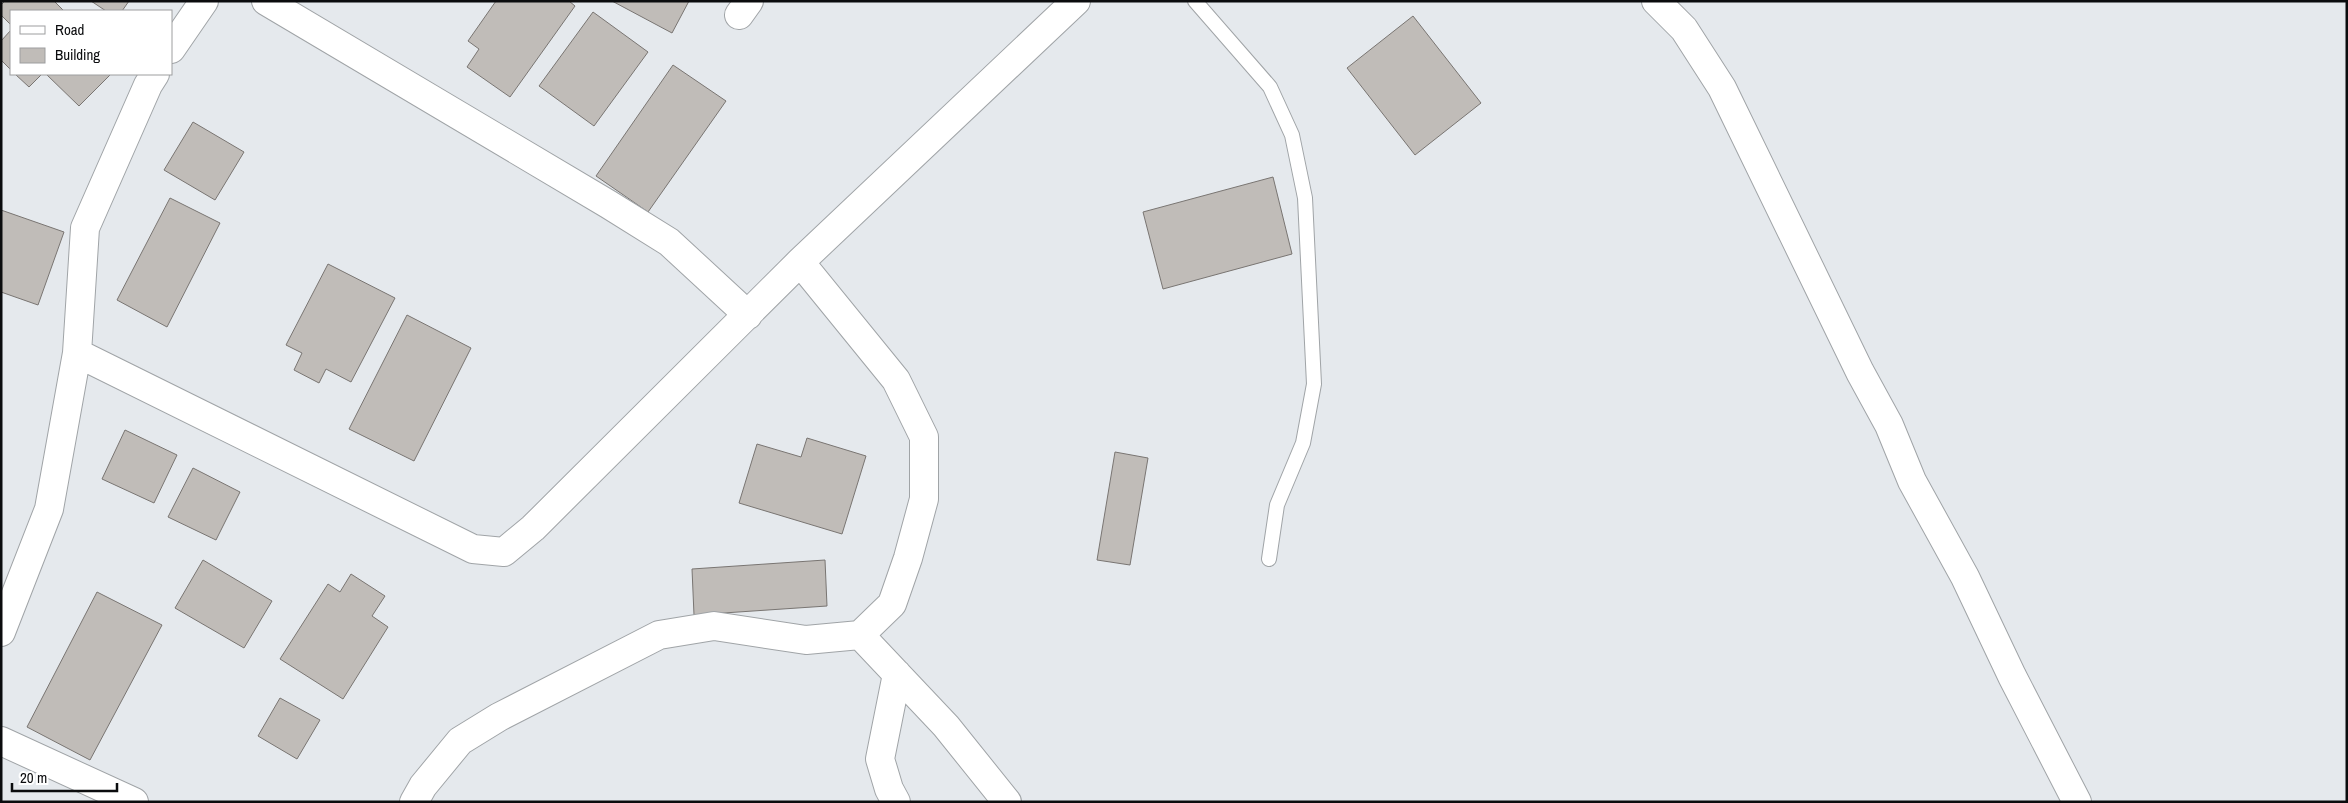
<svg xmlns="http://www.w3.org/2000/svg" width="2348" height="803" font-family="'Archivo Narrow',sans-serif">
	<rect width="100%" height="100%" fill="#e5e9ed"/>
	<path fill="#c0bcb8" stroke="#797572" d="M5,1h49l10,10h-53v14l-10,-10v-10z
		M91,1h38l-7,10h-16z
		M496,1h73l6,5 -65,91 -43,-30 12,-18 -11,-8z
		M612,1h77l-17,32z
		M593,12l55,40 -54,74 -55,-40z
		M1413,16l68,87 -66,52 -68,-87z
		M11,30v40l-10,-10v-19z
		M673,65l53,36 -78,111 -52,-36z
		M15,74h27l-13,13z
		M46,74h65l-32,32z
		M193,122l51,30 -29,48 -51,-30z
		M1273,177l19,77 -129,35 -20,-77z
		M170,198l50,25 -53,104 -50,-27z
		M1,210l63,22 -26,73 -37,-13z
		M328,264l67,34 -44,84 -25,-13 -7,14 -25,-13 8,-17 -16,-8z
		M407,315l64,33 -57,113 -65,-32z
		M125,430l52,25 -23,48 -52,-24z
		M807,438l59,18 -24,78 -103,-31 18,-59 44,13z
		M1115,452l33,6 -18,107 -33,-5z
		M193,468l47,24 -24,48 -48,-23z
		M203,560l69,41 -28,47 -69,-40z
		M825,560l2,46 -133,9 -2,-46z
		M351,574l34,22 -13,20 16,11 -45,72 -63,-40 48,-75 12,8z
		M97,592l65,33 -72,135 -63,-33z
		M280,698l40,22 -23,39 -39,-23z"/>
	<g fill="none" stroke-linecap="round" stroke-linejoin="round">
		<g stroke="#a0a4a7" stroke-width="16">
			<path id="lane" d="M1195,1l75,86 22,48 13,63 9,186 -11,59 -26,62 -8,54"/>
		</g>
		<g stroke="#a0a4a7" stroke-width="30">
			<path id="street" d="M266,1l342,203 61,38 79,73
				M1656,1l28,28 38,59 138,284 29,53 23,56 53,96 47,99 65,126
				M739,15l10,-14
				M171,49l33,-48
				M77,353l396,196 31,3 29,-24 267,-266 276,-261
				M1,632l48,-123 28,-156 8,-125 63,-143 7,-11
				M860,635l86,91 61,76
				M1,741l133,61
				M414,802l9,-16 37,-45 39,-24 160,-82 55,-9 92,14 54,-5 32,-31 16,-46 16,-59v-62l-28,-57 -96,-118
				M896,802l-7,-13 -9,-30 17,-85"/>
		</g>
		<use href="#lane" stroke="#fff" stroke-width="14"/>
		<use href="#street" stroke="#fff" stroke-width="28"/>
	</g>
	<rect width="2348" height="803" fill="none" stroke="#0b0c0e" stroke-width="5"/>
	<rect x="10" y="10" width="162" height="65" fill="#ffffff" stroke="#9d9e9f"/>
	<rect x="20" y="26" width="25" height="8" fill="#ffffff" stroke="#9d9e9f"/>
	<text x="55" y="35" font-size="15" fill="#0b0c0e">Road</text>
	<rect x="20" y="48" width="25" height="15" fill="#c0bcb8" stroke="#9d9e9f"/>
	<text x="55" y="60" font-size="15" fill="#0b0c0e">Building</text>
	<path d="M12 783v8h105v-8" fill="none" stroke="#0b0c0e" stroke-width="2.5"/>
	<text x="20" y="783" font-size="15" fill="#0b0c0e" stroke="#ffffff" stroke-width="4" paint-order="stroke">20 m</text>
</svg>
